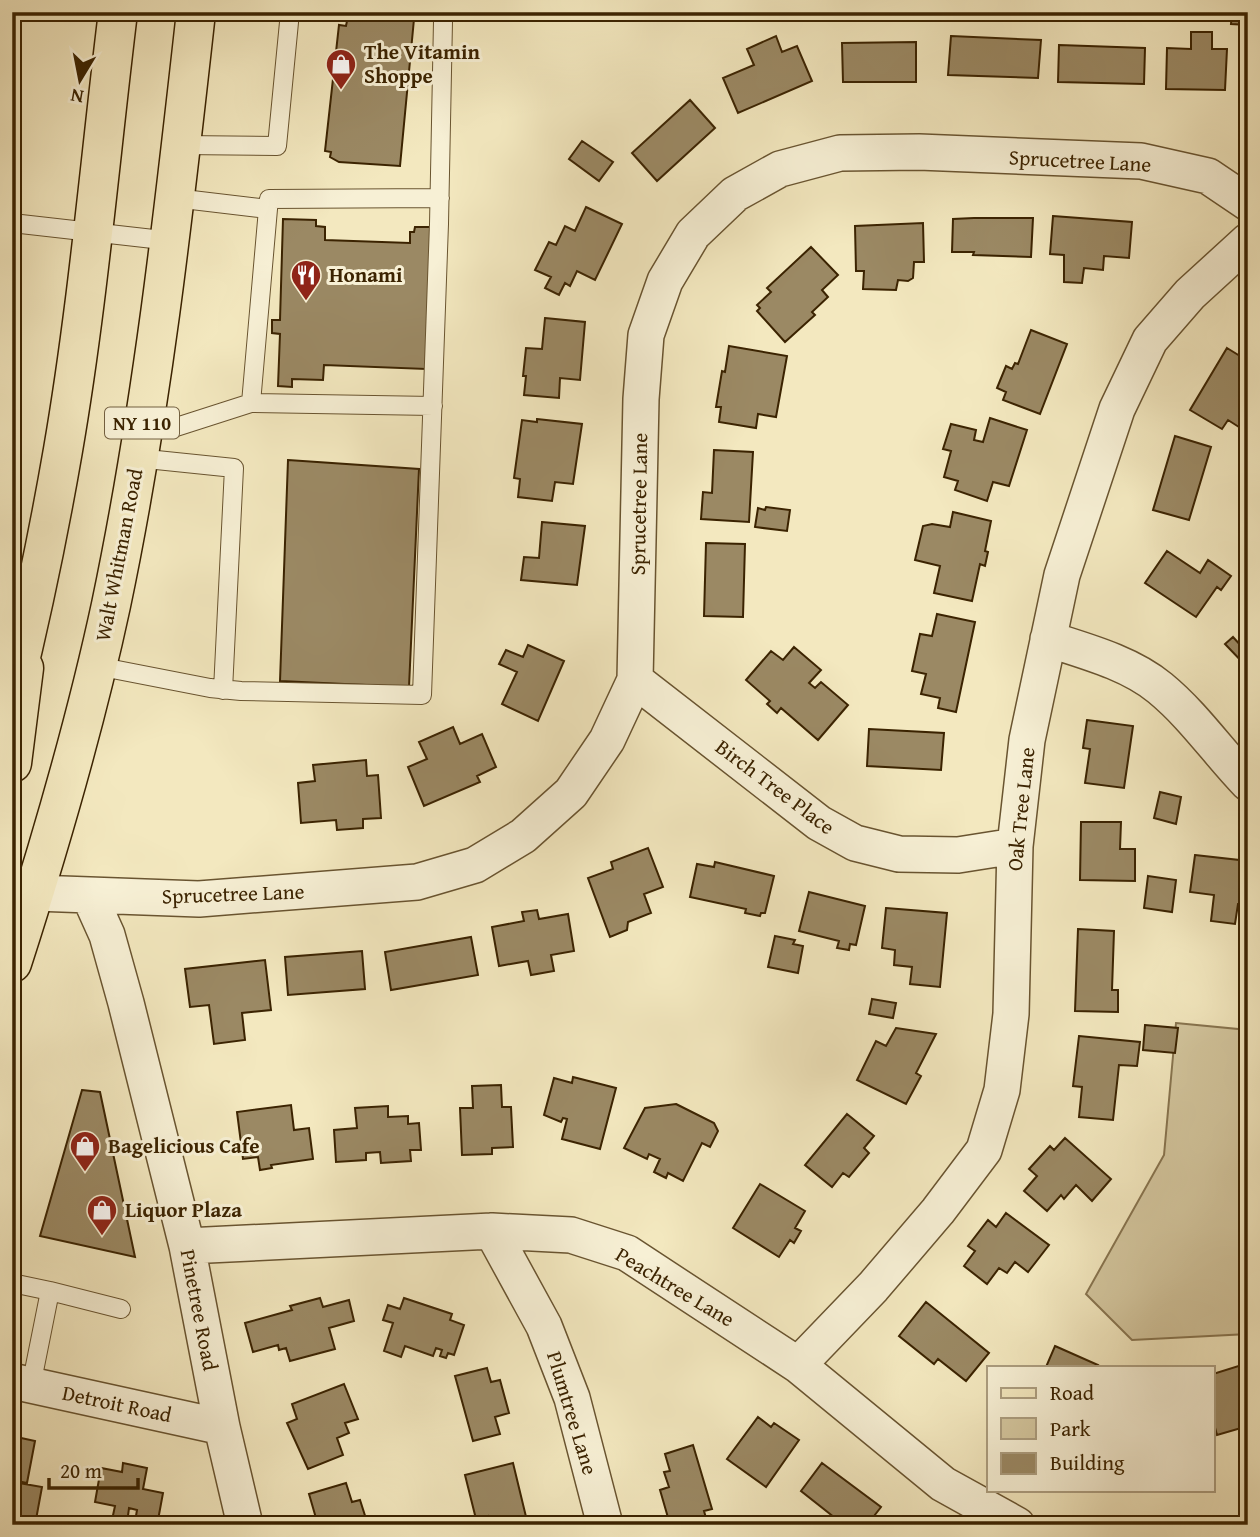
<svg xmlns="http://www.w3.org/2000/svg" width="1260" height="1537" font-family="'Gentium Book Plus',serif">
	<rect width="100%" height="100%" fill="#f3e8bf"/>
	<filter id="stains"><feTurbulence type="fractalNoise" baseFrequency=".00286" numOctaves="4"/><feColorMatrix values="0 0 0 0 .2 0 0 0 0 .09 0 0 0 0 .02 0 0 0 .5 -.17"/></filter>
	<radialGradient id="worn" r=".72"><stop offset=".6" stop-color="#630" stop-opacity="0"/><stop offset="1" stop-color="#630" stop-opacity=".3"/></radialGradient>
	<path fill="#d4c79f" stroke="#887550" stroke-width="2" d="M1176,1023l72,7v304l-116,6 -46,-46 78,-139z"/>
	<path fill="#9b8964" stroke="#3b2301" stroke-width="2" d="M1232,12h16v13l-17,-1z
		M352,14l62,5 -14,147 -61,-4 -9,-5 1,-5 -6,-1 14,-126 7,1 2,-10z
		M1191,32h21v17h15l-2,41 -59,-1 1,-41 24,1z
		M776,36l6,16 15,-6 15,35 -74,32 -15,-35 31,-13 -7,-16z
		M951,36l90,4 -3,38 -90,-3z
		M916,42v40h-73l-1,-39z
		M1059,45l86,3 -1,36 -86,-2z
		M690,100l25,28 -58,53 -25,-28z
		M582,141l31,21 -14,19 -30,-22z
		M586,207l36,17 -27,56 -18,-9 -7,15 -5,-3 -6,12 -14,-7 6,-11 -16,-7 14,-28 7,3 9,-19 10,5z
		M1053,216l79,6 -3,36 -25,-2 -1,14 -19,-2 -2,15 -18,-1v-27l-14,-1z
		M974,218h59l-2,39 -58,-2 1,-3h-22l1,-33z
		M283,219l33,1v6l9,1v13l85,3v-11h4l1,-5h17l-6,142 -102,-4 -1,15 -31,-1v8l-14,-1 2,-52 -8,-1v-13h8z
		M923,223l1,39h-10l-1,16 -5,3 -10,-1 -2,10 -33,-1 1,-18h-8l-1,-45z
		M811,247l27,28 -16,15 6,7 -16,15 3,3 -30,27 -28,-31 3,-3 -3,-3 14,-13 -4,-4z
		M545,318l40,4 -5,58 -20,-2 -1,20 -35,-3 2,-19h-3l3,-28 16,1z
		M1031,330l36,14 -27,70 -37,-14 3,-8 -9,-4 9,-22 6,3 3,-6 3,1z
		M729,346l58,10 -11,61 -18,-3 -2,14 -37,-6 2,-15h-5l6,-36 3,1z
		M1227,348l21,13v32l-4,6 4,2v19l-6,9 -14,-9 -6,9 -32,-19z
		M990,418l37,12 -18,56 -16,-4 -6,19 -32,-11 3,-9 -14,-4 7,-26 -8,-2 8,-25 25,6 -2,10 9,2z
		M537,419l45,5 -9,60 -18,-2 -3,19 -34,-4 2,-18 -6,-1 8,-58 15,2z
		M1175,436l36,11 -22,73 -36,-10z
		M714,450l39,2 -4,70 -48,-3 2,-27 9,1z
		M288,460l131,9 -10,218 -129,-6z
		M766,507l24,3 -3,21 -32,-4 3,-19 7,2z
		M953,512l38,9 -6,30 3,1 -3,14 -5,-2 -8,37 -38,-8 6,-27 -25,-6 8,-34 9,-2 18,3z
		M542,522l43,4 -8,59 -56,-5 3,-23 15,1z
		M706,543l39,1 -2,73 -39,-1z
		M1167,551l33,22 8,-13 23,16 -10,14 -4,-3 -21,30 -51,-34z
		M937,614l38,8 -19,90 -18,-4 2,-10 -19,-4 5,-20 -14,-3 8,-37 12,2z
		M1233,637l10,11 5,-5v25l-23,-24z
		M528,645l36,16 -26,60 -36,-17 15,-32 -18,-8 7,-14 17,7z
		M794,647l27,23 -12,13 6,5 6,-6 27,23 -30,35 -37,-32 -4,5 -10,-9 3,-3 -24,-21 25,-29 12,9z
		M1087,720l46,6 -9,62 -39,-5 5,-34 -7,-1z
		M453,727l7,17 22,-10 14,33 -19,9 3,6 -56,24 -16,-39 19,-8 -8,-17z
		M869,729l75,4 -3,37 -74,-4z
		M366,760l1,16 11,-1 3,43 -18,1v9l-26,2 -1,-10 -35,3 -3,-40 17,-2 -2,-16z
		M1160,792l21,5 -5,27 -22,-6z
		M1081,822h40l-1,27h15v32l-55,-1z
		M648,848l15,39 -19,7 7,19 -23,9 -1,8 -17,7 -22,-59 25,-9 -2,-7z
		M1195,855l53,6v44l-10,-1 -3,20 -24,-3 3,-26 -24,-3z
		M715,862l59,14 -9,37h-4l-1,3 -15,-3 1,-4 -56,-12 7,-33 17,3z
		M1148,876l28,4 -4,32 -28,-4z
		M809,892l56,14 -9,39 -6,-1 -1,6 -12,-2 2,-7 -40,-10z
		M886,908l61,5 -7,74 -30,-3 2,-17 -18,-2 1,-15 -13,-2z
		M537,910l2,9 29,-5 6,37 -23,4 3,16 -23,4 -3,-14 -29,5 -7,-39 32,-6 -2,-9z
		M1078,929l36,2 -2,59h6v22l-43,-1z
		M775,936l20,4 -2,4 10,2 -5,27 -30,-6z
		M471,937l7,38 -87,15 -6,-38z
		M362,951l3,38 -77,6 -3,-38z
		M265,960l6,50 -29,3 3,27 -31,4 -5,-39 -19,2 -5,-38z
		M872,999l24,4 -3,15 -24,-4z
		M1145,1025l33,3 -3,25 -32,-3z
		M896,1028l40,6 -20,39 5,3 -15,28 -49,-24 19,-39 10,5z
		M1079,1036l61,6 -3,24 -18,-1 -6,55 -34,-3 3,-30 -9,-1z
		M573,1077l43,11 -16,61 -38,-10 5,-20 -4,-1 -2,4 -17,-7 10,-37 18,5z
		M501,1085l1,22h9l2,40 -21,1v6l-30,1 -2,-47h13l-1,-22z
		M82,1090l18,2 35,165 -95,-21z
		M676,1104l38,19 4,8 -8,16 -8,-4 -19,38 -15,-8 -2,5 -12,-6 6,-13 -11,-5 -2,5 -23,-11 21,-40z
		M291,1105l3,25 15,-2 4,31 -42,6 1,3 -12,2 -2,-13 -15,2 -6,-47z
		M388,1106v11l20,-1v8l11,-1 2,27h-11l1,11 -30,2 -1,-11 -14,1v7l-30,2 -2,-32 23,-2 -2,-20z
		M847,1114l27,22 -10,12 5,5 -20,24 -6,-4 -11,14 -27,-22z
		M1065,1138l46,41 -19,22 -16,-16 -12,14 -3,-4 -14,16 -23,-20 13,-15 -8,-7 21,-23 4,4z
		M760,1184l45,27 -10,17 6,3 -7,12 -4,-3 -11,17 -46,-29z
		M1006,1213l43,32 -21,27 -13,-10 -8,11 -8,-5 -12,16 -23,-18 11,-15 -7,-5 20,-26 8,7z
		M320,1298l3,9 26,-7 5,21 -25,7 6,21 -45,12 -4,-13 -7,2 -1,-5 -25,7 -8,-29 47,-13 -2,-4z
		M404,1298l48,16 -2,6 14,5 -10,30 -6,-2 -2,5 -6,-2 2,-6 -6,-2 -3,8 -28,-10 -4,11 -17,-6 9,-28 -10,-3 5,-15 12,4z
		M926,1302l63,51 -23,28 -28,-22 -4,5 -35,-28z
		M1055,1346l43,19 -1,2h-51z
		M1248,1363v63l-31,9 -4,-15v-46z
		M487,1368l4,14 9,-2 9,33 -14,4 5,17 -27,7 -18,-65z
		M344,1384l14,35 -13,4 4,10 -12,5 6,17 -35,14 -21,-46 10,-4 -5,-15z
		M758,1417l13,10 3,-4 25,17 -33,47 -39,-28z
		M12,1436l23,5 -8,42 -15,-3z
		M693,1445l19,64 -8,2 4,14h-34l-1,-5 -4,1 -9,-31 9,-3 -5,-15 6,-1 -5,-17z
		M123,1463l24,5 -4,21 20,4 -5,27 -22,-4 1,-6 -8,-2 -2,15 -15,-3 3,-14 -20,-4 6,-34 21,4z
		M513,1463l15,62h-38l-2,-9 -12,3 -11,-44z
		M822,1463l59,44 -14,18h-23l-43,-34z
		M19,1483l23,4 -7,38h-23v-27l4,1z
		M346,1483l6,19 8,-2 8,25h-50l-9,-31z"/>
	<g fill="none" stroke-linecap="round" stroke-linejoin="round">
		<g stroke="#695430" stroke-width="20">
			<path id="service" d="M181,145l96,1 13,-134
				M268,209l1,-10 171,-1
				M12,223l159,18
				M251,403l182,3
				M142,426l28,3 81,-26 17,-194 -93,-11
				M137,458l97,10 -11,222
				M97,666l113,22 31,3 181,4 17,-471 4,-203
				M12,1283l38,8
				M31,1386l19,-95 71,18"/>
		</g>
		<g stroke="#695430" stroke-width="38">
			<path id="minor" d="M1048,639c37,12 82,24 112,49 34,28 58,64 88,95
				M635,680l184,143 36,20 44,11 59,1 57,-9
				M35,893l164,6 218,-17 58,-17 48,-29 48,-43 36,-53 28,-60 6,-281 5,-64 19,-54 28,-47 42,-40 45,-25 60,-16 79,-1 222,9 67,15 40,27
				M89,895l18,40 19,68 61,243 35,181 23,98
				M492,1231l52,95 28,72 33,127
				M187,1246l305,-15 79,4 56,18 171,112 145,119 74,41
				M798,1365l75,-78 65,-76 46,-61 18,-60 9,-76 4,-168 12,-106 35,-165 55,-166 33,-69 40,-46 58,-53
				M12,1381l210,46"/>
		</g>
		<g stroke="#3b2301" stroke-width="41">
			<path id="primary" d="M12,694c20,-81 37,-163 51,-244 25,-145 37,-292 55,-438
				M12,763l12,-95
				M12,963c38,-118 73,-237 99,-358 41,-195 63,-395 85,-593"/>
		</g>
		<use href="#service" stroke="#f7f0d5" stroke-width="18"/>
		<use href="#minor" stroke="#f7f0d5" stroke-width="35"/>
		<use href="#primary" stroke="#f3e8bf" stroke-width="38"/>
	</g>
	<defs>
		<g id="shop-pin" transform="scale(1.575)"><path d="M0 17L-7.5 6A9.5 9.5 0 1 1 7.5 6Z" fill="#8f2418" stroke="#f7f0d5"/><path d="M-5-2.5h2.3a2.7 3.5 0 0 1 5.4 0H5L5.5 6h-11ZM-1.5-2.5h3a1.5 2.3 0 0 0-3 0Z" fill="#fff"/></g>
		<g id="restaurant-pin" transform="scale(1.575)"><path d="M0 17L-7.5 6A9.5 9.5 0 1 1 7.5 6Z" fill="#8f2418" stroke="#f7f0d5"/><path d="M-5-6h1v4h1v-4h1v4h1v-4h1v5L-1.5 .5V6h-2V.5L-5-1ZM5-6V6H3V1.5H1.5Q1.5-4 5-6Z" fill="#fff"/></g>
	</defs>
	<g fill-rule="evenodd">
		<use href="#shop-pin" x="341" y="64"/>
		<use href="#restaurant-pin" x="306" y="275"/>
		<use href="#shop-pin" x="85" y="1146"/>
		<use href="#shop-pin" x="102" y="1210"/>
	</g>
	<g text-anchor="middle" stroke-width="6" stroke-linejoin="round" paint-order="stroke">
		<rect fill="#f7f0d5" stroke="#736041" stroke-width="2" x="105" y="407.5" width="74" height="31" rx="5"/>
		<g font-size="19" font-weight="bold" fill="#3b2301">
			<text x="142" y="430">NY 110</text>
		</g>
		<g font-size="21" font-weight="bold" fill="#3b2301" stroke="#f7f0d5" text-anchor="start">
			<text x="364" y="59">The Vitamin<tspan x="364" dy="24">Shoppe</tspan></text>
			<text x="329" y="282">Honami</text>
			<text x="108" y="1153">Bagelicious Cafe</text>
			<text x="125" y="1217">Liquor Plaza</text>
		</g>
		<g font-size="21" fill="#3b2301" stroke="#f7f0d5">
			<text transform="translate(1080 161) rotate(3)" y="7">Sprucetree Lane</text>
			<text transform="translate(639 504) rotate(-89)" y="7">Sprucetree Lane</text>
			<text transform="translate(119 555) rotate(-79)" y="7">Walt Whitman Road</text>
			<text transform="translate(775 787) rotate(37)" y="7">Birch Tree Place</text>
			<text transform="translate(1021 809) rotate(-84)" y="7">Oak Tree Lane</text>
			<text transform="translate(233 894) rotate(-2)" y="7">Sprucetree Lane</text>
			<text transform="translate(675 1287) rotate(31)" y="7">Peachtree Lane</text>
			<text transform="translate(199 1310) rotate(79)" y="7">Pinetree Road</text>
			<text transform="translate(117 1404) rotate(12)" y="7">Detroit Road</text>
			<text transform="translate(572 1413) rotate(73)" y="7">Plumtree Lane</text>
		</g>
	</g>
	<rect width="1260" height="1537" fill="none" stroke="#f3e8bf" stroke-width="42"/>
	<rect x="14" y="14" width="1232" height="1509" fill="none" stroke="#3b2301" stroke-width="3.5"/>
	<rect x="21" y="21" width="1218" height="1495" fill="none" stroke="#3b2301" stroke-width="2"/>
	<rect x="987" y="1366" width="228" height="126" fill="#f7f0d5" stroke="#ac9e80" stroke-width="2"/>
	<rect x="1001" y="1388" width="35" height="10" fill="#f3e8bf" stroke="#ac9e80" stroke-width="2"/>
	<text x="1050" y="1400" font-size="21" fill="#3b2301">Road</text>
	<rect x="1001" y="1418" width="35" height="21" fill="#d4c79f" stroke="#ac9e80" stroke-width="2"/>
	<text x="1050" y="1436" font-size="21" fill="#3b2301">Park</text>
	<rect x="1001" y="1453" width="35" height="21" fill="#9b8964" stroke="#ac9e80" stroke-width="2"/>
	<text x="1050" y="1470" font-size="21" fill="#3b2301">Building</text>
	<g transform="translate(80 80) rotate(190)" stroke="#f7f0d5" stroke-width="5" paint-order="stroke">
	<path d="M0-5L12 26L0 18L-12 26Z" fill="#3b2301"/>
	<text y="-10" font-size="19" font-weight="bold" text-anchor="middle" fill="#3b2301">N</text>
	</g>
	<path d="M49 1478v10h89v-10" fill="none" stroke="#3b2301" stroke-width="3.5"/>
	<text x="60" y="1478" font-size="21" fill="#3b2301" stroke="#f7f0d5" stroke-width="5" paint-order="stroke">20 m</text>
	<rect width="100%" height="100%" filter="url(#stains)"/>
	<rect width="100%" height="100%" fill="url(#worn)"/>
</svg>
